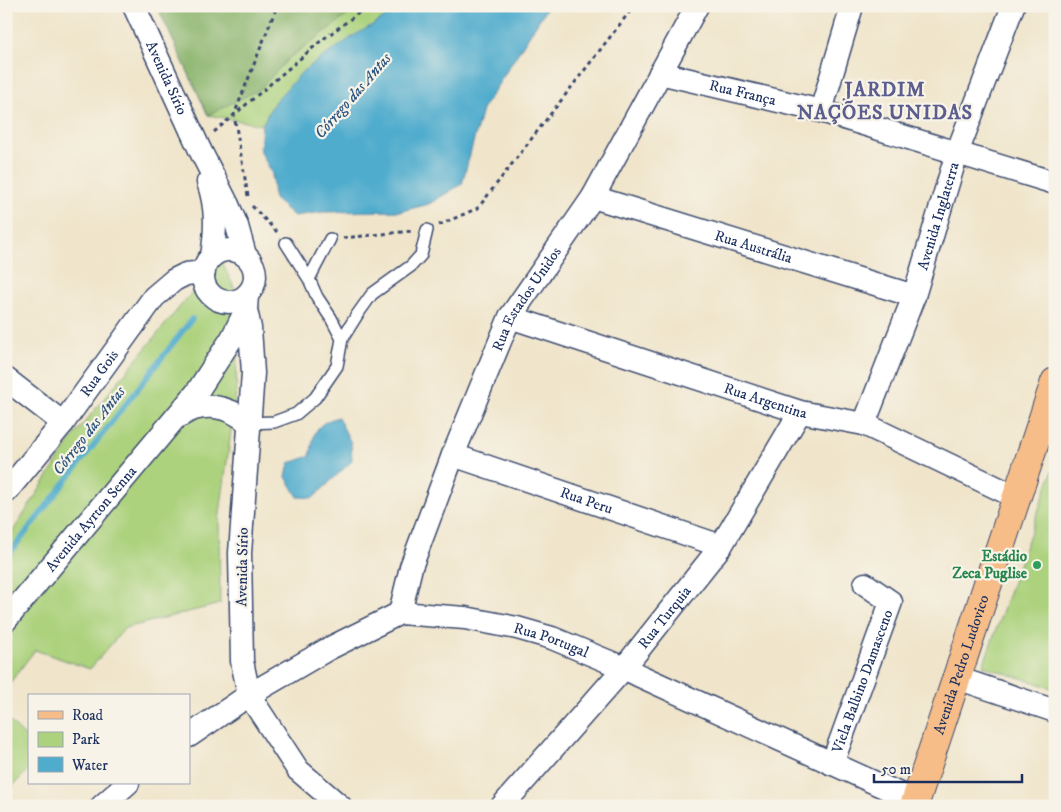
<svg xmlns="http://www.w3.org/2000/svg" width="1061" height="812" font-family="'IM FELL DW Pica',serif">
	<rect width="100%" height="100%" fill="#f7f3e8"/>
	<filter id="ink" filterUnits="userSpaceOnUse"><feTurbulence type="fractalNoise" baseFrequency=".02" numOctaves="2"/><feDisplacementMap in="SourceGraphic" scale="10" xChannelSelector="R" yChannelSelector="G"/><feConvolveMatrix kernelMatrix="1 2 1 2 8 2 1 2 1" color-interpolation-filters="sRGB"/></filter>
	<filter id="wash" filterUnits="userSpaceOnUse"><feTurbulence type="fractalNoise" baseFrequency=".0096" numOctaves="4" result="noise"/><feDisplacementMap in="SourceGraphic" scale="20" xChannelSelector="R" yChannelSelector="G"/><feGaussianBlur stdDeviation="1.12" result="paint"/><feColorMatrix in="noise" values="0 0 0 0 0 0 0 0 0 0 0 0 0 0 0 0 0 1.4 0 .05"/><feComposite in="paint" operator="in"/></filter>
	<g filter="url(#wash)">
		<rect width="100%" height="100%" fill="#f0e5cb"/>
		<path fill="#acd27d" stroke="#64806e" d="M157,6h248l-130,95 -13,24 -54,-10z
			M220,258l18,38 -2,98 -17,127 1,83 -95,24 -35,41 -55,-19 -29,38v-146l69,-108z
			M1055,464v225l-72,-23z
			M6,718l23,22v29l-23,24z"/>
		<path fill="#89b46c" stroke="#527265" d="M157,6h203l-71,52 -29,31 -52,26z"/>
		<path fill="#4faccd" stroke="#356e96" d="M405,6h143l-66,104 -20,74 -33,20 -27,7 -79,1 -29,4 -20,-17 -2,-25 -12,-24 2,-25 13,-24 28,-30 52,-36z
			M338,417l13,26 1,18 -39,37 -15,-1 -12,-20 3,-14 21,-7c5,-24 3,-31 28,-39z"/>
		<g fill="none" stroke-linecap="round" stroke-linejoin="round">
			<path stroke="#4faccd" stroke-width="5.5" d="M6,558l186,-239"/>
		</g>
	</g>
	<g filter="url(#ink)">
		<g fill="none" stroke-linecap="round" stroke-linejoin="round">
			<g stroke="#3b4a6e" stroke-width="14">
				<path id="service" d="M309,279l21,-40
					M342,339l15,-24 15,-21 39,-28 10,-11 6,-25
					M249,423l25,-1 22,-8 19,-16 22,-32 5,-27 -11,-21 -14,-21 -8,-18 -23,-36"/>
			</g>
			<g stroke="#3b4a6e" stroke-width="25">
				<g id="minor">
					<path id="s1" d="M134,6l66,144 28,55 9,21 8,29"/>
					<path id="s2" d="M660,73l161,38 234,72"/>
					<path d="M821,111l31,-105"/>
					<path d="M208,182c9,25 8,49 4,74"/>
					<path id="s3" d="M593,197l321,99"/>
					<circle cx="229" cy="276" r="26"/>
					<path d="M247,295l-1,15 4,18 3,45 -13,180 2,108 7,34 49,75 42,36"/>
					<path id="s4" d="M510,317l290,95 64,12 152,73"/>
					<path d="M6,379l57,44"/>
					<path d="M180,416c23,-16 49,-10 69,7"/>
					<path id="s5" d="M864,424l50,-128 43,-143 56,-147"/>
					<path id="s6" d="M453,455l268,91"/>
					<path id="s7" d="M6,492l57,-69 91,-126 20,-17 12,-6 18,-2"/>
					<path id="s8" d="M400,613l11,-46 42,-112 57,-138 83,-120 104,-191"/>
					<path id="s9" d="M6,620l191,-228 35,-54 14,-28"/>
					<path d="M957,678l98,33"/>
					<path id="s10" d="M189,736l60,-41 79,-46 72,-36 65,5 52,10 35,10 72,30 14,7 279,127"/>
					<path id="s11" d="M832,764l59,-162 -26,-18"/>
					<path d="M102,806l26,-23"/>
					<path id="s12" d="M502,806l122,-138 97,-122 79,-134"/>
				</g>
			</g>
			<g stroke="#3b4a6e" stroke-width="30">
				<g id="primary">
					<path id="s13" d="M914,806l141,-424"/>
				</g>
			</g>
			<path stroke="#3b4a6e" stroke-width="3" stroke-dasharray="4 4" stroke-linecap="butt" d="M214,132l108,-92 46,-34
				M248,196l-14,-81 43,-109
				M252,206l25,26
				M439,225l39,-17 156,-202
				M343,238l69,-7"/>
			<use href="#service" stroke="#fff" stroke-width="11"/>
			<use href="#minor" stroke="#fff" stroke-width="22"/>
			<use href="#primary" stroke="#f7bd88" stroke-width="28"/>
		</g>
	</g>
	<circle fill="#2e9e5b" stroke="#f7f3e8" stroke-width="2" cx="1037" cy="565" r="5"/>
	<g text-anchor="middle" stroke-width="4.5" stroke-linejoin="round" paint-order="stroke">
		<g font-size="15" fill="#1b2f5e" stroke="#f7f3e8">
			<text dy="5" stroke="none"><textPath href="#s1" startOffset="79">Avenida Sírio</textPath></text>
			<text dy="5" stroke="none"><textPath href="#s2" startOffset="85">Rua França</textPath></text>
			<text dy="5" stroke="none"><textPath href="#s5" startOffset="221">Avenida Inglaterra</textPath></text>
			<text dy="5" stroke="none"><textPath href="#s3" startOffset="168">Rua Austrália</textPath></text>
			<text dy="5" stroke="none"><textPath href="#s8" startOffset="340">Rua Estados Unidos</textPath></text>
			<text dy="5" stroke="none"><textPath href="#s7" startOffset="151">Rua Gois</textPath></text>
			<text dy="5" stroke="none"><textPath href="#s4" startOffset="269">Rua Argentina</textPath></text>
			<text dy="5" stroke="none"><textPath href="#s6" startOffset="141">Rua Peru</textPath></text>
			<text dy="5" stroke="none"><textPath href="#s9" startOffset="132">Avenida Ayrton Senna</textPath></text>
			<text transform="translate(242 567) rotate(-89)" y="5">Avenida Sírio</text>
			<text dy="5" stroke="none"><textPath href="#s12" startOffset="249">Rua Turquia</textPath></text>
			<text dy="5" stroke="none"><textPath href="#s10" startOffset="399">Rua Portugal</textPath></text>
			<text dy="5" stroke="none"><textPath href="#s13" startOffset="149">Avenida Pedro Ludovico</textPath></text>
			<text dy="5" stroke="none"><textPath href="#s11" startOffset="88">Viela Balbino Damasceno</textPath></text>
		</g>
		<g font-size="15" font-weight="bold" fill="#27864d" stroke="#f7f3e8" text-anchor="end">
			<text x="1027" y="561">Estádio<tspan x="1027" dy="17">Zeca Puglise</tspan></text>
		</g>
		<g font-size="16" font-style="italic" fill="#2b547f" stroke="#f7f3e8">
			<text transform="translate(352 95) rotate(-49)" y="6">Córrego das Antas</text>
			<text transform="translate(88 430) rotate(-52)" y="6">Córrego das Antas</text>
		</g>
		<g font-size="20" font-weight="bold" letter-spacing="1" fill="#5a5d8e" stroke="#f7f3e8">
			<text x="885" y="96">JARDIM<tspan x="885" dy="23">NAÇÕES UNIDAS</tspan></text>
		</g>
	</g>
	<rect width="1061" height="812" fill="none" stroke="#f7f3e8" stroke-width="25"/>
	<rect x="28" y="694" width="162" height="90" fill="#f7f3e8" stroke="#9fa5b1"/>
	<rect x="38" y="711" width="25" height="8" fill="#f7bd88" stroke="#9fa5b1"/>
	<text x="72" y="720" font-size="15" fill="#1b2f5e">Road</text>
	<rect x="38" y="732" width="25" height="15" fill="#acd27d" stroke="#9fa5b1"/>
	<text x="72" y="744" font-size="15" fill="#1b2f5e">Park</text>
	<rect x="38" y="757" width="25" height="15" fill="#4faccd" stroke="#9fa5b1"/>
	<text x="72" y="770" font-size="15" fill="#1b2f5e">Water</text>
	<path d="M874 774v8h148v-8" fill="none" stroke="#1b2f5e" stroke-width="2.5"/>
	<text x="881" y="774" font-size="15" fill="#1b2f5e" stroke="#f7f3e8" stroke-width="4" paint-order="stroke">50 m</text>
</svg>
